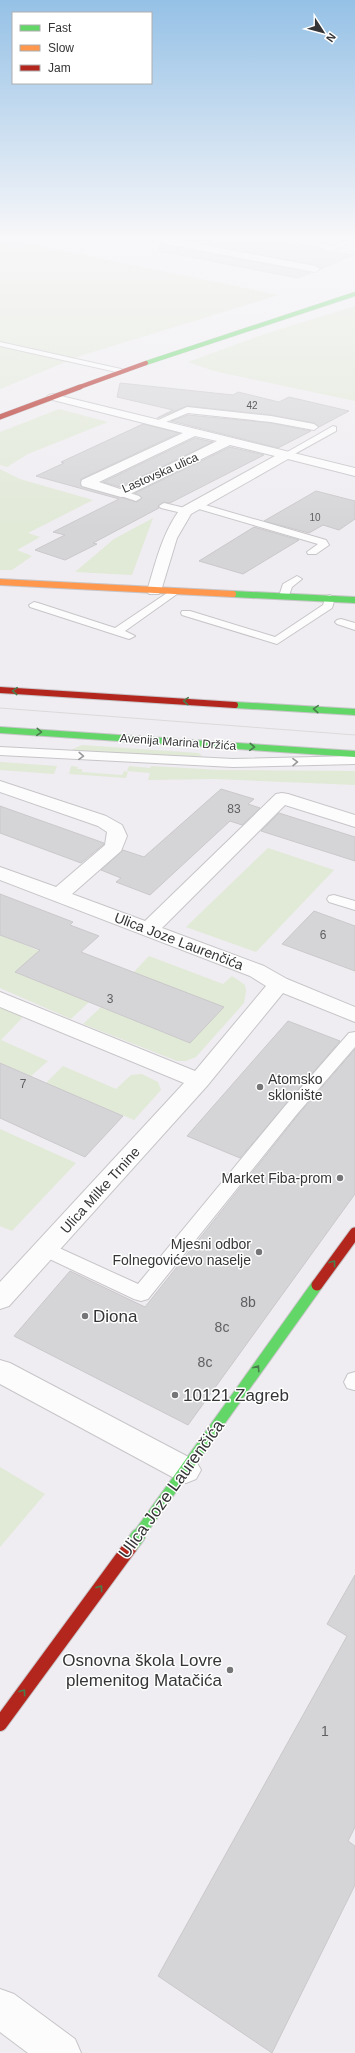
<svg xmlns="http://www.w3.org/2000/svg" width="355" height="2053" font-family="Helvetica,sans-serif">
	<rect width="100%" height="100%" fill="#efedf1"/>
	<path fill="#e1e9d7" d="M18,240l7,3 254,52 -199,61 -80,33v-147z
		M355,306v95l-141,-30 -26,-9 80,-29z
		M59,409l49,13 -80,32 -21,13 -7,-2v-33z
		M0,469l20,10 73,21 -65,33 12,4 -23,13 15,6 -20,14h-12z
		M153,518l-21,57 -57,-3 39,-33z
		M82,745l116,8 4,2c-7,7 -114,-4 -131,-5z
		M0,762l57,4 -3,8 -54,-4z
		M71,766l7,1 -1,2h5v3l40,3 2,-4 4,1 -2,6 -57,-4z
		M129,766l21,2 1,-2 69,4 135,1v14l-139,-6 -68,1 2,-7 -23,-2z
		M268,848l66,22 -78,82 -70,-25z
		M0,935l40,16 -25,21 74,30 -18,17 -71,-31z
		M149,956l74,28 9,-8 13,9 1,6 -2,12 -48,54 -10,4h-9l-94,-37 18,-17 89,36 -57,-70z
		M0,1005l18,7 4,6 -21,22 47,21 -17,15 -31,-13z
		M63,1066l53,23 15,-14 11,-1 16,8 3,8 -27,30 -88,-37z
		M0,1129l76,34 -64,68 -12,-5z
		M0,1467l45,27 -45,53z"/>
	<path fill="#d5d4d7" stroke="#cac8ca" d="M185,240h83l56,10 3,3 6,-1 20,3 -32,14 -6,-4z
		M160,244h1l150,29 -13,5 -139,-27z
		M120,383l113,12 5,-3 41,10 10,-5 60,14 -30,16 -5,-4 -43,-8 -84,-9 -29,12h-1l16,-8 -56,-13z
		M188,415l83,8 40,8 -33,17 -107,-27z
		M143,424l36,9 -98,46v7l56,16 5,-4 -7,-5 95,-46 34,8 -94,48 -7,-1 -5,4 1,2 -66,35 4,1 -32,16 -30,-10 30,-15 -12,-3 66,-33 -83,-23 28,-13 -3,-1z
		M195,438l18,4 -93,45 -17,-5z
		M316,491l39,10v18l-16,11 -16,-5 -14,8 -45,-12z
		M254,527l45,13 -56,34 -44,-13z
		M221,789l33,10 -6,5 12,4 -18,17 -12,-4 -80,74 -34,-13 5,-4 -20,-8 22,-20 21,7z
		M0,806l104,37v1l-23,19 -81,-30z
		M279,813l76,24v24l-94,-30z
		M0,894l73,28 -3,3 29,11 -18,16 143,55 -34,36 -175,-71 25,-22 -40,-15z
		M314,911l41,15v45l-73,-27z
		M288,1021l52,20 -100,117 -53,-22z
		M355,1049v145l-167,231 -174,-89 56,-65 75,36 153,-192z
		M0,1063l46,20 77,33 -38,41 -85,-39z
		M355,1575v252l-7,14 7,5v39l-83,168 -114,-77 189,-340 -20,-12z"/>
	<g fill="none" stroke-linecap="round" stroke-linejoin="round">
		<g stroke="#c7c5c8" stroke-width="2">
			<path id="lane" d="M285,240h15l32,6 15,-6 8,1 -27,11 -2,-1v-2z
				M0,342l121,27 4,2 -4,2 -121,-27z
				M187,407l84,9 43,8 4,3 -4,3 -43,-8 -83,-9 -27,11h-6l-1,-2z
				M333,426l3,1v4l-47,26h-6l-1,-2z
				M121,490l18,6 2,2 -5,3 -18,-6 -2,-2z
				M195,502l131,38 3,5 -13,9h-8l-1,-2 11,-8 -126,-37v-4z
				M164,503l25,6 2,2 -5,3 -25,-6 -2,-2z
				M297,576l5,3 -10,8 -4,11h-8l-1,-2 4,-12z
				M173,589l5,3 -1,2 -52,37 10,5 -6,3 -99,-32 -1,-2 5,-3 4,1 77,25z
				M330,595l5,3 -3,10 -55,36 -95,-29 -1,-2 1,-2h8l85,26 48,-32 3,-9z
				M341,619l14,4v7l-18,-6 -2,-2 2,-2z
				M0,747l233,12 122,-3v8l-122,3 -233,-12z
				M334,895l21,6v9l-26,-8 -2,-3 2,-3z
				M355,1032v15l-58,67 -149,185 -7,2 -7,-2 -95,-45 -2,-5 2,-5 7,-2 92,42 147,-178 64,-73z
				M355,1372v18h-1l-7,-2 -3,-6 4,-8z"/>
		</g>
		<g stroke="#c7c5c8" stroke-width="2">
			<path id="street" d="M157,240h19l139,26 5,3 -5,3 -154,-29z
				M53,394l302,74v8l-67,-17 -97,55 -14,24 -16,53 -2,3h-10l-2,-3c9,-29 15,-58 34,-83l94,-52 -45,-11 -104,51 -5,1 -39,-11 -1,-3 1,-3 101,-47 -134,-34 -2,-2 2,-2zM195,436l22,5 -97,48 -21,-7z
				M0,781l106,35 16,9 5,11 -6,15 -49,43 73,27 131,-127 6,-1 6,1 67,21v12l-70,-22 -123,123 102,38 23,13 68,28v15l-72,-29 -76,93 -198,220 -9,3v-27l184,-199 -184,-76v-15l195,79 71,-85 -16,-10 -250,-96v-13l56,20 49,-42 2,-13 -9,-6 -98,-34z
				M0,1360l10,3 186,98 5,9 -5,9 -10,4 -10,-4 -176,-95z
				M0,1989l14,5 61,45 6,14h-53l-28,-21z"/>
		</g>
		<g stroke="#c7c5c8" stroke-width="5">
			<path id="fast-far3" d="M146,363l209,-69"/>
		</g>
		<g stroke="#c7c5c8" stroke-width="8">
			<path id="fast-far2" d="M233,594l122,6
				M235,705l120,7
				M0,730l355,24"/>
		</g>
		<g stroke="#c7c5c8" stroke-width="13">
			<path id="fast-far1" d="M137,1537l180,-252"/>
		</g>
		<g stroke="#c7c5c8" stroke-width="16">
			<path id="fast" d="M130,1547l8,-11"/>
		</g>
		<g stroke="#c7c5c8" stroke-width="8">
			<path id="slow" d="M0,582l233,12"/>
		</g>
		<g stroke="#c7c5c8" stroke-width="5">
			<path id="jam-far4" d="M77,388l69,-25"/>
		</g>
		<g stroke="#c7c5c8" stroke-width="6">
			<path id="jam-far3" d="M0,417l80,-30"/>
		</g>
		<g stroke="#c7c5c8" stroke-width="8">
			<path id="jam-far2" d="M0,690l235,15"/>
		</g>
		<g stroke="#c7c5c8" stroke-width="13">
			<path id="jam-far1" d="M317,1285l38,-52"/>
		</g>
		<g stroke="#c7c5c8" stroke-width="16">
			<path id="jam" d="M0,1724l130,-177"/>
		</g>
		<use href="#lane" fill="#fdfcfd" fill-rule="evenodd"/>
		<use href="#street" fill="#fdfcfd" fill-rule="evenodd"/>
		<use href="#fast-far3" stroke="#63d668" stroke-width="4"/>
		<use href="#fast-far2" stroke="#63d668" stroke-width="6"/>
		<use href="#fast-far1" stroke="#63d668" stroke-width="11"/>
		<use href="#fast" stroke="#63d668" stroke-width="14"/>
		<use href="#slow" stroke="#ff974d" stroke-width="6"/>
		<use href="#jam-far4" stroke="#b3261e" stroke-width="4"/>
		<use href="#jam-far3" stroke="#b3261e" stroke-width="5"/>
		<use href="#jam-far2" stroke="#b3261e" stroke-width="6"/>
		<use href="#jam-far1" stroke="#b3261e" stroke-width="11"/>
		<use href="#jam" stroke="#b3261e" stroke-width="14"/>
		<path stroke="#dbdadb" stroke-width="1" d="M0,708l355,27"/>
	</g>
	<defs><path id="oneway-chevron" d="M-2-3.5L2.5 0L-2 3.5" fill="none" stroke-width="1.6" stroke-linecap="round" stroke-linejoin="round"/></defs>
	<g stroke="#4a7d4c">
		<use href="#oneway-chevron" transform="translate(15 691) rotate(-177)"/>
		<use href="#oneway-chevron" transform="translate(186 701) rotate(-176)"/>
		<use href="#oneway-chevron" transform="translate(316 709) rotate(-176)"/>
		<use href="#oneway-chevron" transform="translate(39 732) rotate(4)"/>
		<use href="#oneway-chevron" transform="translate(252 747) rotate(4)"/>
		<use href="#oneway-chevron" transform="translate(333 1263) rotate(-53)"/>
		<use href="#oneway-chevron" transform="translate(257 1368) rotate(-56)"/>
		<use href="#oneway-chevron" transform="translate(100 1588) rotate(-54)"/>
		<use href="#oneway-chevron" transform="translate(23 1692) rotate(-54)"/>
	</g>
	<g stroke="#99989a">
		<use href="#oneway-chevron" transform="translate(81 756) rotate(3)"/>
		<use href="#oneway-chevron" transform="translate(295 762) rotate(-1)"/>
	</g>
	<linearGradient id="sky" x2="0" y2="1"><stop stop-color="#95c1e6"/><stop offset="0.45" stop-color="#f8f7f9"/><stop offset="1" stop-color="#f8f7f9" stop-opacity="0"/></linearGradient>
	<rect width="355" height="528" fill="url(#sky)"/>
	<g fill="#767577" stroke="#fff" stroke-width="1.5">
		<circle cx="260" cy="1087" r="4"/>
		<circle cx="340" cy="1178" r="4"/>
		<circle cx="259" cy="1252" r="4"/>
		<circle cx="85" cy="1316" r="4"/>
		<circle cx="175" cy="1395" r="4"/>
		<circle cx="230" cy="1670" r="4"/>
	</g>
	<g text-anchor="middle" stroke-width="3" stroke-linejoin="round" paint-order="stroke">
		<g font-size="10" fill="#5f5e60">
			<text x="252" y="409">42</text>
			<text x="315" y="521">10</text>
		</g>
		<g font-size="12" fill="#353436" stroke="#fff">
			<text transform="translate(160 473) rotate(-24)" y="4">Lastovska ulica</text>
			<text transform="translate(178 742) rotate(4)" y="4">Avenija Marina Držića</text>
		</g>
		<g font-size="12" fill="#5f5e60">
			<text x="234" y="813">83</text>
			<text x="323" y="939">6</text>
			<text x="110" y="1003">3</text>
			<text x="23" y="1088">7</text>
		</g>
		<g font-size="14" fill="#353436" stroke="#fff">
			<text transform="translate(179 941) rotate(21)" y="5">Ulica Joze Laurenčića</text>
			<text transform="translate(100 1190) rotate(-48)" y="5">Ulica Milke Trnine</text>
		</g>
		<g font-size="14" fill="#353436" stroke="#fff" text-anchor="end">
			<text x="268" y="1084" text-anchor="start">Atomsko<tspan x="268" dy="16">sklonište</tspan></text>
			<text x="332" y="1183">Market Fiba-prom</text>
			<text x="251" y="1249">Mjesni odbor<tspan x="251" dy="16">Folnegovićevo naselje</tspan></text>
		</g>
		<g font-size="14" fill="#5f5e60">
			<text x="248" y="1307">8b</text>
			<text x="222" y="1332">8c</text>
			<text x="205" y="1367">8c</text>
			<text x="325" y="1736">1</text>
		</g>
		<g font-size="17" fill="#353436" stroke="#fff" text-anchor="start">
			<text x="93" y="1322">Diona</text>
			<text x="183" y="1401">10121 Zagreb</text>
			<text x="222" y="1666" text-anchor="end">Osnovna škola Lovre<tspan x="222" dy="20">plemenitog Matačića</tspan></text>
		</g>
		<g font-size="17" fill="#353436" stroke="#fff">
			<text transform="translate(171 1489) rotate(-54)" y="6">Ulica Joze Laurenčića</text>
		</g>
	</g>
	<rect x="12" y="12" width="140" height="72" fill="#ffffff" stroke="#aeaeaf"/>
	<rect x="20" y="25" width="20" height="6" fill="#63d668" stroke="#aeaeaf"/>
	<text x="48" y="32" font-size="12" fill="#353436">Fast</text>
	<rect x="20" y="45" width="20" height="6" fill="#ff974d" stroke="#aeaeaf"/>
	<text x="48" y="52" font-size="12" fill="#353436">Slow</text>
	<rect x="20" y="65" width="20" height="6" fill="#b3261e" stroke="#aeaeaf"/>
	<text x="48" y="72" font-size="12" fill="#353436">Jam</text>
	<g transform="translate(323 32) rotate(126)" stroke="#ffffff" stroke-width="3" paint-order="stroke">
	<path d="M0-3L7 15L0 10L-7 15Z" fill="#353436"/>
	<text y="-6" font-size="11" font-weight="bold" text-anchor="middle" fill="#353436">N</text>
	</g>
</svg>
